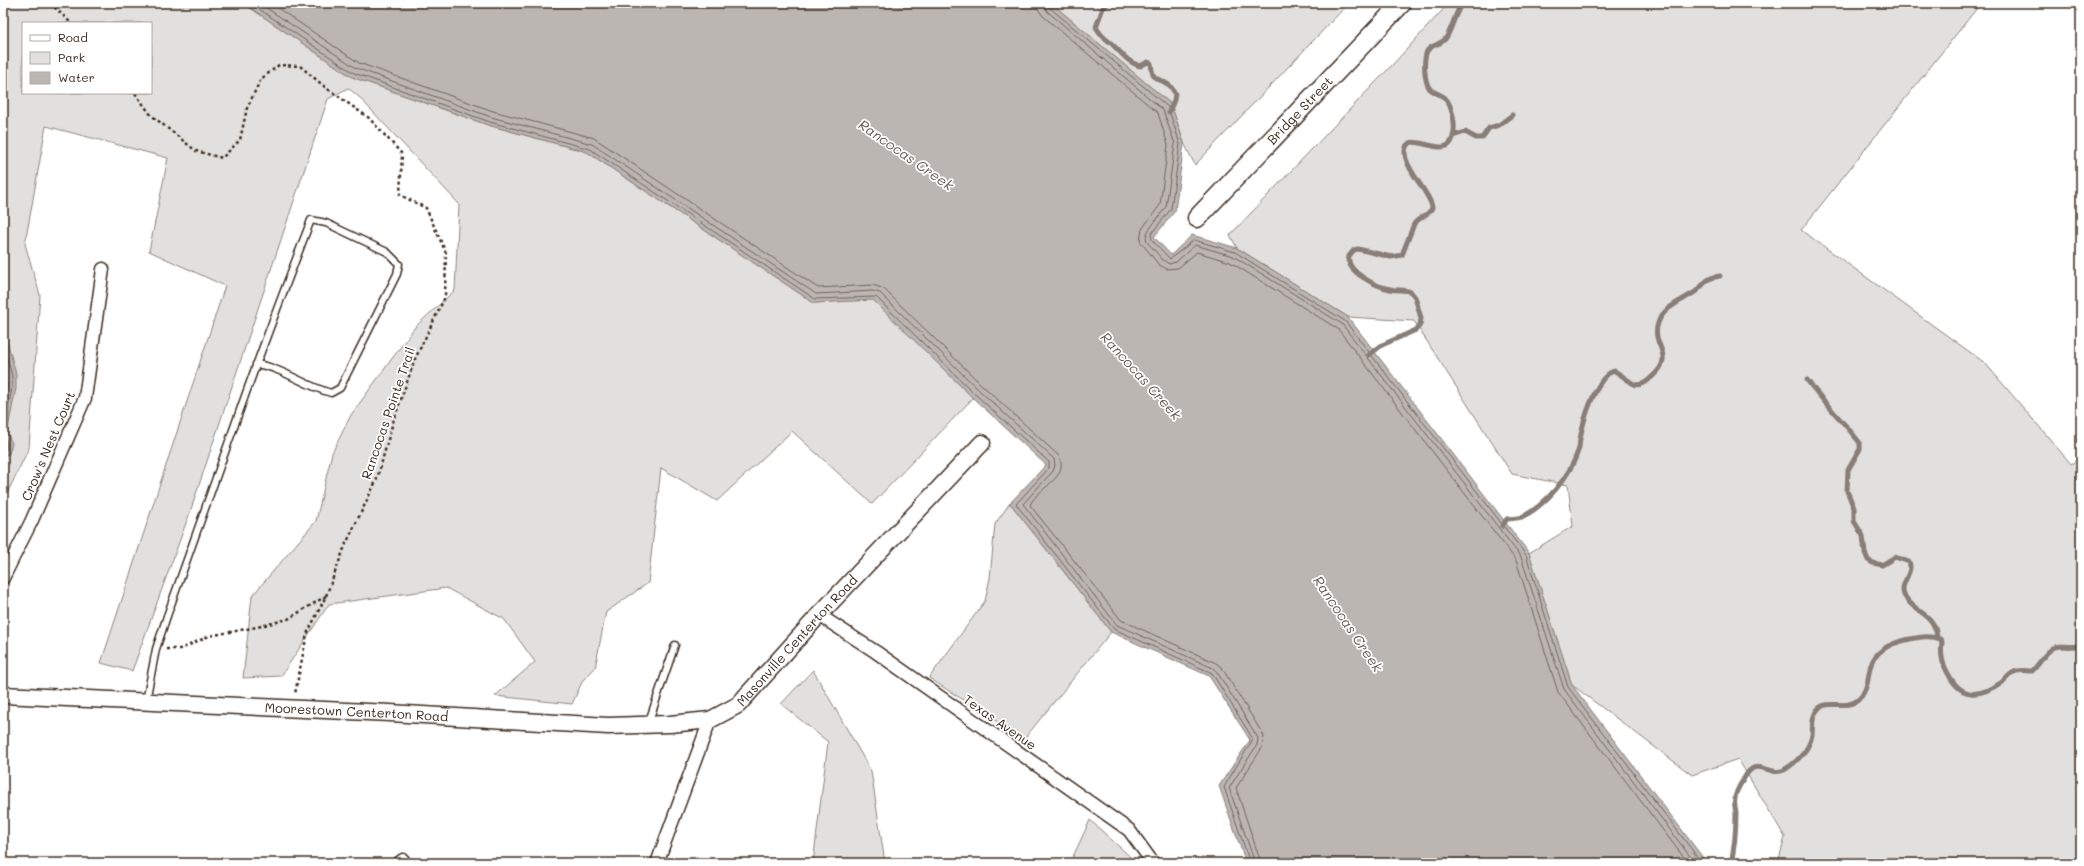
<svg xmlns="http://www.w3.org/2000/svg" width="2084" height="866" font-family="Mali,sans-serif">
	<rect width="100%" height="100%" fill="#fff"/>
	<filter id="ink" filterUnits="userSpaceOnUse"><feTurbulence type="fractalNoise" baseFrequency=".025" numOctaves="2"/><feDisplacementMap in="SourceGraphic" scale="8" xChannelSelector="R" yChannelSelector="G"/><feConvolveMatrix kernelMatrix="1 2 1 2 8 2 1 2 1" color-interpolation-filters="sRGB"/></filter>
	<g filter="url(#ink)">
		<path fill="#e2e0de" stroke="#8e857e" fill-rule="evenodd" d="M3,3h240l109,74 136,48 99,27 227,151 59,-4 100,99 -101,106 -80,-73 -75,70 -56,-33 -13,115 -42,29 -11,56 -12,12 -11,24 -77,-8 40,-34 -31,-43 -58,-31 -117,16 -48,72 -38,2 9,-82 64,-75 16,-68 19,-38 64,-88 40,-37 4,-86 -100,-107 -11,-9 -20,11 -139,416 -57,156 -31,-8 124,-377 -76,-35 19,-93 -122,-32 -21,118 15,51 -11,153 -26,54zM23,23h128v70h-128z
			M1051,3h298l-154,162 -11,-22 -13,-39z
			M1449,3h532l-180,227 184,133 86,101 10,-6v405h-303l7,-26 -47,-78 -46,16 -120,-90 -43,-132 44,-27 -5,-41 -56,-11 -98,-153 -66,-4 -111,-69 -7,-13 165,-173z
			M1010,503l101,129 -87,107 -95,-61 56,-77 5,-23 5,-54z
			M813,670l58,101 14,92h-72l15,-121 -47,-38z
			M1090,820l47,43h-67z"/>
		<path fill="#bcb6b3" stroke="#887e77" d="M243,3h808l120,101 13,39 -9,68 -21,26 17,18 21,-20 45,13 111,69 181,236 43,132 135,178h-461l-27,-77 31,-46 -41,-64 -98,-44 -101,-129 36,-38 -73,-67 -100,-98 -59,3 -227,-151 -99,-27 -136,-48z
			M3,326l13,48v14l-9,45 5,10 -3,11 -6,2z"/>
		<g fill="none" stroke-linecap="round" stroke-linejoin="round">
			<path stroke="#6f625a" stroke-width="1" d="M250,3l104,70 136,49 100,27 225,150 61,-2 100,98 73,67v6l-33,36 98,125 98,44 41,66 -29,48 26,76
				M259,3l97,65 135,49 101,27 224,150 57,-3 7,2 100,98 74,68 1,6 -2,6 -30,33 94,121 96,43 4,4 41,66 -1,7 -28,43 26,75
				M270,3l89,60 134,48 101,27 224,150 55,-3 11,4 100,98 75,69c11,22 -22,32 -29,49l91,115 95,43 6,5 42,68 -2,12 -26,40 25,75
				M1037,3l1,6 5,7 115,97 10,32 -8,60 -18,24 -2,12 19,24 8,4 11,-1 19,-16 33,10 108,67 178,231 42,132 130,171
				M1043,3l4,8 116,99 12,34 -9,63 -18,24 -2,7 2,5 15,17 6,4 7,-2 19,-17 38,11 109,68 179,233 43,132 131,174
				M1049,3l1,5 118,99 12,37 -9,65 -20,25 1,6 18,19 24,-19 41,12 110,69 181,234 42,132 134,176
				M3,342c2,16 11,29 9,46 -2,14 -8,27 -8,42 -1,8 5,12 2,20l-3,2
				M3,360l4,26 -4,17"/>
			<path stroke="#887e77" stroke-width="5" d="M1108,3l-5,5 -7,19c8,14 10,10 19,20 8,8 14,16 25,19l8,-4 3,1c2,20 5,13 18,22 3,2 4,6 6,8l-1,7 -5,12
				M1453,136l12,-4 11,6h6l7,-10 10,-3 13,-10
				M1369,355l13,-10 34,-15 4,-5 1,-7 -6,-21 -4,-5c-7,-3 -14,-1 -21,-3 -12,-2 -45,-17 -41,-33l5,-6 4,-1 33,8 11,-2 12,-31c5,-7 14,-8 18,-16 0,-12 -28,-40 -27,-56 1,-28 47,17 49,-21 1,-9 -2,-25 -8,-32 -4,-5 -11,-5 -16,-10 -6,-7 -7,-29 -3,-38 5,-7 14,-6 19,-13 8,-13 8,-25 17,-35
				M1807,380c17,23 36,41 53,63v6l-12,21 -1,21 7,17v13l9,15 2,17 3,7 5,3 9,2 13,-8 14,5c5,11 -10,21 -5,33 10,19 30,16 33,42
				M1502,526l5,-7c5,-1 10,0 15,-2 24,-12 48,-41 56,-66 2,-4 1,-8 2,-12 3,-17 17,-66 35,-68l20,14c9,0 11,-3 18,-9 24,-22 -3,-30 5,-53 5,-16 24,-22 37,-31 11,-8 9,-14 25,-16
				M1731,863c4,-17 5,-34 5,-51 -1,-4 -2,-9 -1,-13 0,-8 7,-17 11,-24 12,-18 24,2 38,-5 12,-7 26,-21 28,-35 1,-9 -1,-18 6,-26 10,-10 28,1 40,-9 8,-7 10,-17 11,-27 3,-23 22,-30 41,-34 10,-2 21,-4 30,0l2,3c-2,15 1,23 8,35 14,24 33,18 52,5 5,-3 7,-8 12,-10 6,-3 12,-1 18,-1 8,-7 13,-20 23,-24 6,-2 17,1 26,-2"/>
			<g stroke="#3b2a1e" stroke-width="9">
				<path id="service" d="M146,701l10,-52 11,-33 79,-223c21,-58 43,-116 65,-173l15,3 61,29 12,12 -2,10 -57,114 -9,5c-26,-7 -48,-25 -75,-29
					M648,724l27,-79"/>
			</g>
			<g stroke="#3b2a1e" stroke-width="15">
				<path id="minor" d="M3,578l29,-58 53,-122 18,-129
					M819,615l57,37 253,178 24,33
					M399,863l4,-3
					M657,863l53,-143"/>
			</g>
			<g stroke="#3b2a1e" stroke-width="19">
				<g id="tertiary">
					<path id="s1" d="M3,695l387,18 218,13 62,-2 40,-4 28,-15 81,-90 163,-172"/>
				</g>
			</g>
			<g stroke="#3b2a1e" stroke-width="21">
				<g id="secondary">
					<path id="s2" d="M1197,218l205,-215"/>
				</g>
			</g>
			<path stroke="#3b2a1e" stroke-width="2.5" stroke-dasharray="3 3" stroke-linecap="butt" d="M50,3l21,20
				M135,93l16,22 45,36 26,7 18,-18 7,-32 14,-29 18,-14 21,1 25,21 44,31 33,36 -2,41 26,13 20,45 -1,44 -30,62 -22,63 -16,57 -32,67 -19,50 -19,38 -12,60
				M166,649h15l28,-13 48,-9 31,-8 38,-23"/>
			<use href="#service" stroke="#fff" stroke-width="6"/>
			<use href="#minor" stroke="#fff" stroke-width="12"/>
			<use href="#tertiary" stroke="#fff" stroke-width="16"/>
			<use href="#secondary" stroke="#fff" stroke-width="18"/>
		</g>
	</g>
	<g text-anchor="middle" stroke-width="3.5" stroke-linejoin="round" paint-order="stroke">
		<g font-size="13" fill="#3b2a1e" stroke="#fff">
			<text dy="5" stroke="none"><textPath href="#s2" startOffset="149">Bridge Street</textPath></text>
			<text transform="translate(388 413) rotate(-71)" y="5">Rancocas Pointe Trail</text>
			<text transform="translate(48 446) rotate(-67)" y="5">Crow's Nest Court</text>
			<text dy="5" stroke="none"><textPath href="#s1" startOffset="827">Masonville Centerton Road</textPath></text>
			<text dy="5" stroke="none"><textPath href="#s1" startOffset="354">Moorestown Centerton Road</textPath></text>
			<text transform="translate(1000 722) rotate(35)" y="5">Texas Avenue</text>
		</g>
		<g font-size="14" font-style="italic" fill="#685b52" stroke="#fff">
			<text transform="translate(906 155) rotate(35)" y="5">Rancocas Creek</text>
			<text transform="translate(1141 376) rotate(48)" y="5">Rancocas Creek</text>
			<text transform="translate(1348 624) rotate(56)" y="5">Rancocas Creek</text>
		</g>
	</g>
	<rect width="2084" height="866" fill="none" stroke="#fff" stroke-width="16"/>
	<rect x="8" y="8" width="2068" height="850" fill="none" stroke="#3b2a1e" stroke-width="1.5" filter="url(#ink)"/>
	<rect x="22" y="22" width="130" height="72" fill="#ffffff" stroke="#b1aaa5"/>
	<rect x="30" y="35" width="20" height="6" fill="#ffffff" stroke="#b1aaa5"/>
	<text x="58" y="42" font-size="12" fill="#3b2a1e">Road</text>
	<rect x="30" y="52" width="20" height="12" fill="#e2e0de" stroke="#b1aaa5"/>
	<text x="58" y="62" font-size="12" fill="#3b2a1e">Park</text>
	<rect x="30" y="72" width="20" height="12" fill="#bcb6b3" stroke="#b1aaa5"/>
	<text x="58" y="82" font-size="12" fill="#3b2a1e">Water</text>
</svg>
